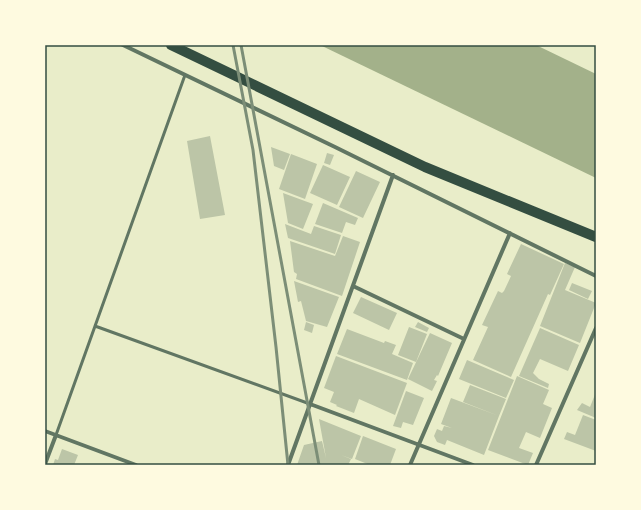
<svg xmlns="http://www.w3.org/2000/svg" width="641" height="510" font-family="Overpass,sans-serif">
	<rect width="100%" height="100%" fill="#e9edc9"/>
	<path fill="#a3b18a" d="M320,45h216l60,29v104z"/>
	<path fill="#bcc5a7" d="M210,136l15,79 -25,4 -13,-78z
		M271,147l19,7 -6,16 -10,-4z
		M327,153l7,2 -4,10 -6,-2z
		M291,154l26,10 -12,35 -26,-10z
		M323,165l27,12 -13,28 -27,-12z
		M356,171l24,11 -17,36 -24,-11z
		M283,193l30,11 -10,25 -15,-6z
		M323,203l35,15 -3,7 -9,-3 -4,11 -27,-9z
		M285,224l26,10 3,-8 27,9 -6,19 -47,-16z
		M343,236l17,6 -18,54 -46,-17 1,-5 -3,-2 -4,-31 45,15z
		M521,244l43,20 -14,31 -2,-1 -37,83 -38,-17 15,-33 -6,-2 16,-34 4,2 2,-2 7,-15 -4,-2z
		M565,263l10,4 -10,23 31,13 -16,40 -40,-17z
		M294,281l45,16 -12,30 -21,-6 -5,-20 -3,1z
		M572,283l20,8 -4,8 -19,-9z
		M361,297l36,16 -8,17 -36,-17z
		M306,322l8,3 -2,8 -8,-3z
		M418,322l11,6 -2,4 -12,-5z
		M409,327l18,7 -11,28 -18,-7z
		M540,328l39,17 -11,26 -28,-12 -7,14 6,6 10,5 -1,4 -29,-12z
		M347,329l37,14 1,-2 11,4 -4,9 21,9 -6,17 -70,-26z
		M430,333l22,10 -14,33 -1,-1 -3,5 3,1 -5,10 -24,-12z
		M336,356l71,27 -12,32 -36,-16 -5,14 -18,-7 1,-1 -7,-3 4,-10 -10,-4z
		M467,360l47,20 -8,18 -47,-19z
		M517,376l32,14 -6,14 9,4 -12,30 -14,-6 -7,16 14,5 -5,12 -40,-15z
		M470,385l36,14 -7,17 -36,-14z
		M406,391l18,7 -11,27 -10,-3 -2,6 -8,-2z
		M596,392v26l-19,-8 5,-7 8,4z
		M451,398l48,18 -15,39 -37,-15 -2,5 -8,-3 -3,-6 3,-7 5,2 2,-5 8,2 -11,-4z
		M583,415l13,5v31l-32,-12 3,-7 8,3z
		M319,419l42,17 -9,23 -11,-4 10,4 -3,6h-51l7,-20 18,-4 4,17z
		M363,436l33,13 -6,16h-20l-15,-6z
		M62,449l16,6 -4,10h-21l2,-6 3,1z"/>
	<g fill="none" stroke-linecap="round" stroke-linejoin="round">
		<path stroke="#617663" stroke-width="3" d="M95,326l215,78
			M56,435l129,-360"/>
		<path stroke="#617663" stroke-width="4" d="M123,45l212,102 261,129
			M353,286l111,53
			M310,404l163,61
			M45,431l91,34
			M45,464l11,-29
			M288,465l105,-290
			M410,465l100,-232
			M536,465l60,-137"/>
		<path stroke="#344e41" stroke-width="10" d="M171,45l254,122 171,70"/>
		<path stroke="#7c8e77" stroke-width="3" d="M233,45l20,105 23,197 12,118
			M241,45l78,420"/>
	</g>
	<rect width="641" height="510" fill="none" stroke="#fefae0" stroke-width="92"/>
	<rect x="46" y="46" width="549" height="418" fill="none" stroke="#344e41" stroke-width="1.5"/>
</svg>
